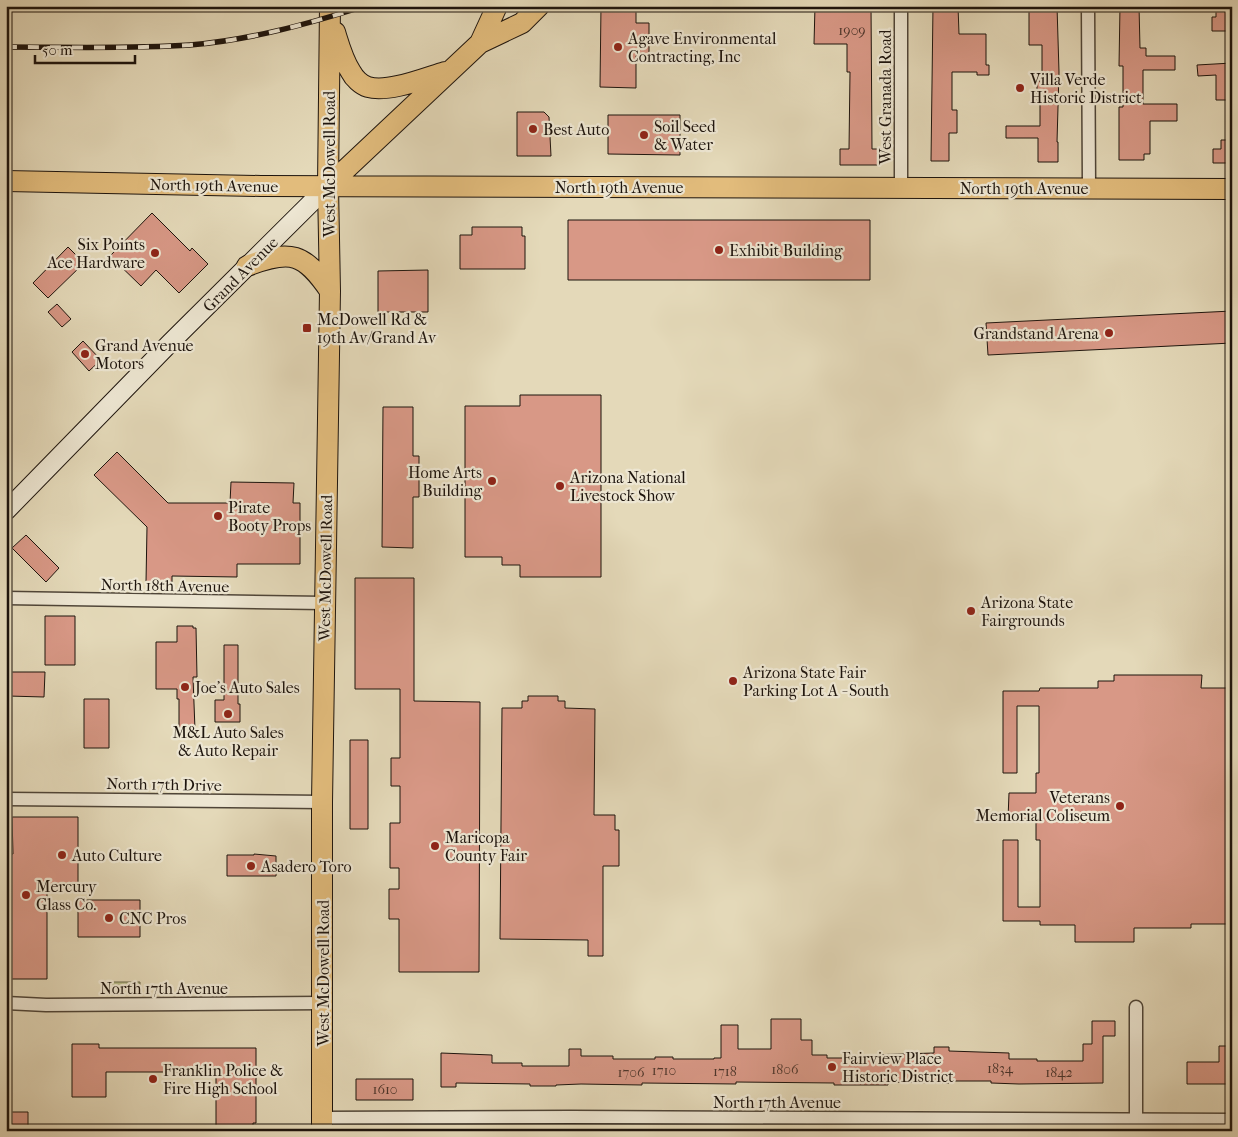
<svg xmlns="http://www.w3.org/2000/svg" width="1238" height="1137" font-family="'IM FELL French Canon',serif">
	<rect width="100%" height="100%" fill="#e4d9b9"/>
	<filter id="stains"><feTurbulence type="fractalNoise" baseFrequency=".004" numOctaves="4"/><feColorMatrix values="0 0 0 0 .2 0 0 0 0 .09 0 0 0 0 .02 0 0 0 .5 -.17"/></filter>
	<radialGradient id="worn" r=".72"><stop offset=".6" stop-color="#630" stop-opacity="0"/><stop offset="1" stop-color="#630" stop-opacity=".3"/></radialGradient>
	<path fill="#b9be8b" stroke="#6b694c" d="M102,982h38v7l-38,-1z"/>
	<path fill="#d89886" stroke="#1d140d" d="M601,6h35v17h13v33h-13v32l-36,-1z
		M815,6h56l1,143h6v16h-38v-16h9l1,-77h-3v-28h-33z
		M933,6h25l1,28h27v31h3v10h-12v-3h-25v38h5v23h-8v28h-18z
		M1029,6h28l2,66 -2,70h1v20h-20v-24h-32v-12h34v-25h-3v-20h5v-36h-13z
		M1120,6h19l1,42h6v8h29v14h-32v34h34v17h-27v33h-6v6h-25v-53h4v-41h-4z
		M1216,6h16v25h-20v-14h4z
		M1232,63v37h-16v-25l-18,1 -1,-11z
		M517,112h27l5,5 2,39h-34z
		M608,115h72v40l-72,-1z
		M1221,140h11v23h-19v-14h8z
		M152,213l38,38 2,-3 16,16 -29,29 -23,-23 -15,16 -31,-30z
		M568,220h302v60h-302z
		M472,227h50v9h3v33h-65v-34h12z
		M68,247l16,16 -36,35 -15,-15z
		M428,270v42h-50v-41z
		M57,304l14,15 -9,8 -14,-15z
		M1232,311v32l-244,12 -2,-32z
		M83,341l18,19 -12,11 -17,-19z
		M520,395h81v182h-81v-12h-18v-8h-37v-151h55z
		M383,407h30v49h6v41h-6v51l-31,-1z
		M117,452l51,51h62l1,-21 63,1 -1,20h7v61h-63v13l-65,-1v6h-26l1,-55 -53,-52z
		M26,535l33,33 -13,14 -34,-34z
		M355,578h59v123l66,1 -1,270h-80v-53h-10v-30h10v-21h-9v-45h10v-37h-9v-28h9v-69h-45z
		M45,616h30v49h-30z
		M177,626h16v2h3l1,49h-4l2,53h-16v-31h-2v-10h-21v-47h21z
		M224,645h14v59h2v18h-25v-22h9z
		M9,672h36l-1,25 -36,-1z
		M1114,675h88l-1,13h31v236h-41v4h-57v14h-59v-17h-35v-4h-37v-81h15v67h22v-67h-4v-21h-28l1,-26h27v-20h3v-67h-22v67h-14v-82h36l1,-3h58v-7h16z
		M528,696h30v5h7v7l30,1 -1,106h21v15h4v36h-16v90h-15v-16l-88,-1 2,-231h20v-7h6z
		M84,699h25v49h-25z
		M350,740h18v89h-18z
		M12,817h66v74h-31v88h-36v-79h-5v-46h7z
		M254,854l22,2v20h-49v-21h27z
		M78,900h62v37h-62z
		M771,1019h30v21h11v15h15v3h41v-3l66,-2v-6h15v4l60,2v6h28v2h46v-17h9v-23h23v15h-12v47l-84,1 -28,-1v-2h-42v2l-61,-1v3h-54v-2l-98,-1v2l-94,-1v2l-61,-1 -25,1v1h-26v-2l-74,-1v4h-15v-34l51,2v8h30v3h47v-17h12v7h32v3h42v-2h18v2h41v-1h7v-33h17v24h33z
		M72,1044h27v4h157v75h-3v8h-37v-59h-110v25h-34z
		M1219,1046h13v38h-45v-22h32z
		M356,1079h57v21h-57z
		M6,1112h22v19h-22z"/>
	<g fill="none" stroke-linecap="round" stroke-linejoin="round">
		<g stroke="#4f4538" stroke-width="15">
			<path id="street" d="M901,6v181
				M1088,6l1,182
				M6,598l318,5
				M6,799l316,3
				M6,1003l40,2 277,-2
				M322,1118l249,-1 661,3
				M1136,1131v-124"/>
		</g>
		<g stroke="#1d140d" stroke-width="20">
			<path id="secondary" d="M6,511l164,-168 158,-157"/>
		</g>
		<g stroke="#1d140d" stroke-width="22">
			<path id="primary" d="M335,32c4,13 8,28 16,40 3,6 10,13 17,15 20,6 57,-9 77,-15
				M480,43l17,-37
				M6,181l255,5 971,3
				M328,186l152,-143 42,-20 17,-17
				M247,266c44,-17 57,-13 83,25
				M322,1131v-329l8,-511 -2,-105 2,-180"/>
		</g>
		<use href="#street" stroke="#ede6d2" stroke-width="12"/>
		<use href="#secondary" stroke="#ede6d2" stroke-width="18"/>
		<use href="#primary" stroke="#e2bc7c" stroke-width="20"/>
		<g stroke="#1d140d" stroke-width="5.5">
			<path id="rail" d="M6,47c61,0 123,2 184,-2 60,-5 118,-21 175,-39"/>
		</g>
		<use href="#rail" stroke="#ede6d2" stroke-width="4" stroke-dasharray="11" stroke-linecap="butt"/>
	</g>
	<g fill="#8f2418" stroke="#ede6d2" stroke-width="2">
		<circle cx="618" cy="47" r="5"/>
		<circle cx="1020" cy="88" r="5"/>
		<circle cx="533" cy="129" r="5"/>
		<circle cx="644" cy="135" r="5"/>
		<circle cx="719" cy="250" r="5"/>
		<circle cx="155" cy="253" r="5"/>
		<rect x="302" y="323" width="10" height="10" rx="2.5"/>
		<circle cx="1109" cy="333" r="5"/>
		<circle cx="85" cy="354" r="5"/>
		<circle cx="492" cy="481" r="5"/>
		<circle cx="560" cy="486" r="5"/>
		<circle cx="218" cy="516" r="5"/>
		<circle cx="971" cy="611" r="5"/>
		<circle cx="733" cy="681" r="5"/>
		<circle cx="185" cy="687" r="5"/>
		<circle cx="228" cy="714" r="5"/>
		<circle cx="1120" cy="806" r="5"/>
		<circle cx="435" cy="846" r="5"/>
		<circle cx="62" cy="855" r="5"/>
		<circle cx="251" cy="866" r="5"/>
		<circle cx="26" cy="895" r="5"/>
		<circle cx="109" cy="918" r="5"/>
		<circle cx="832" cy="1067" r="5"/>
		<circle cx="153" cy="1079" r="5"/>
	</g>
	<g text-anchor="middle" stroke-width="4.5" stroke-linejoin="round" paint-order="stroke">
		<g font-size="14" fill="#4c352b">
			<text x="852" y="35">1909</text>
			<text x="1000" y="1073">1834</text>
			<text x="785" y="1074">1806</text>
			<text x="664" y="1075">1710</text>
			<text x="725" y="1076">1718</text>
			<text x="631" y="1077">1706</text>
			<text x="1059" y="1077">1842</text>
			<text x="385" y="1094">1610</text>
		</g>
		<g font-size="16" fill="#1d140d" stroke="#ede6d2" text-anchor="start">
			<text x="628" y="44">Agave Environmental<tspan x="628" dy="18">Contracting, Inc</tspan></text>
			<text x="1030" y="85">Villa Verde<tspan x="1030" dy="18">Historic District</tspan></text>
			<text x="654" y="132">Soil Seed<tspan x="654" dy="18">&amp; Water</tspan></text>
			<text x="543" y="135">Best Auto</text>
			<text x="145" y="250" text-anchor="end">Six Points<tspan x="145" dy="18">Ace Hardware</tspan></text>
			<text x="729" y="256">Exhibit Building</text>
			<text x="317" y="325">McDowell Rd &amp;<tspan x="317" dy="18">19th Av/Grand Av</tspan></text>
			<text x="1099" y="339" text-anchor="end">Grandstand Arena</text>
			<text x="95" y="351">Grand Avenue<tspan x="95" dy="18">Motors</tspan></text>
			<text x="482" y="478" text-anchor="end">Home Arts<tspan x="482" dy="18">Building</tspan></text>
			<text x="570" y="483">Arizona National<tspan x="570" dy="18">Livestock Show</tspan></text>
			<text x="228" y="513">Pirate<tspan x="228" dy="18">Booty Props</tspan></text>
			<text x="981" y="608">Arizona State<tspan x="981" dy="18">Fairgrounds</tspan></text>
			<text x="743" y="678">Arizona State Fair<tspan x="743" dy="18">Parking Lot A - South</tspan></text>
			<text x="195" y="693">Joe's Auto Sales</text>
			<text x="228" y="738" text-anchor="middle">M&amp;L Auto Sales<tspan x="228" dy="18">&amp; Auto Repair</tspan></text>
			<text x="1110" y="803" text-anchor="end">Veterans<tspan x="1110" dy="18">Memorial Coliseum</tspan></text>
			<text x="445" y="843">Maricopa<tspan x="445" dy="18">County Fair</tspan></text>
			<text x="72" y="861">Auto Culture</text>
			<text x="261" y="872">Asadero Toro</text>
			<text x="36" y="892">Mercury<tspan x="36" dy="18">Glass Co.</tspan></text>
			<text x="119" y="924">CNC Pros</text>
			<text x="842" y="1064">Fairview Place<tspan x="842" dy="18">Historic District</tspan></text>
			<text x="163" y="1076">Franklin Police &amp;<tspan x="163" dy="18">Fire High School</tspan></text>
		</g>
		<g font-size="16" fill="#1d140d" stroke="#ede6d2">
			<text transform="translate(885 97) rotate(-90)" y="6">West Granada Road</text>
			<text transform="translate(329 164) rotate(-90)" y="6">West McDowell Road</text>
			<text transform="translate(214 185) rotate(1)" y="6">North 19th Avenue</text>
			<text x="619" y="193">North 19th Avenue</text>
			<text x="1024" y="194">North 19th Avenue</text>
			<text transform="translate(240 274) rotate(-45)" y="6">Grand Avenue</text>
			<text transform="translate(325 568) rotate(-89)" y="6">West McDowell Road</text>
			<text transform="translate(165 585) rotate(1)" y="6">North 18th Avenue</text>
			<text transform="translate(164 784) rotate(1)" y="6">North 17th Drive</text>
			<text transform="translate(323 973) rotate(-90)" y="6">West McDowell Road</text>
			<text x="164" y="994">North 17th Avenue</text>
			<text x="777" y="1108">North 17th Avenue</text>
		</g>
	</g>
	<rect width="1238" height="1137" fill="none" stroke="#e4d9b9" stroke-width="25"/>
	<rect x="8" y="8" width="1223" height="1122" fill="none" stroke="#1d140d" stroke-width="2.5"/>
	<rect x="12" y="12" width="1213" height="1112" fill="none" stroke="#1d140d"/>
	<path d="M35 55v8h100v-8" fill="none" stroke="#1d140d" stroke-width="2.5"/>
	<text x="42" y="55" font-size="15" fill="#1d140d" stroke="#ede6d2" stroke-width="4" paint-order="stroke">50 m</text>
	<rect width="100%" height="100%" filter="url(#stains)"/>
	<rect width="100%" height="100%" fill="url(#worn)"/>
</svg>
